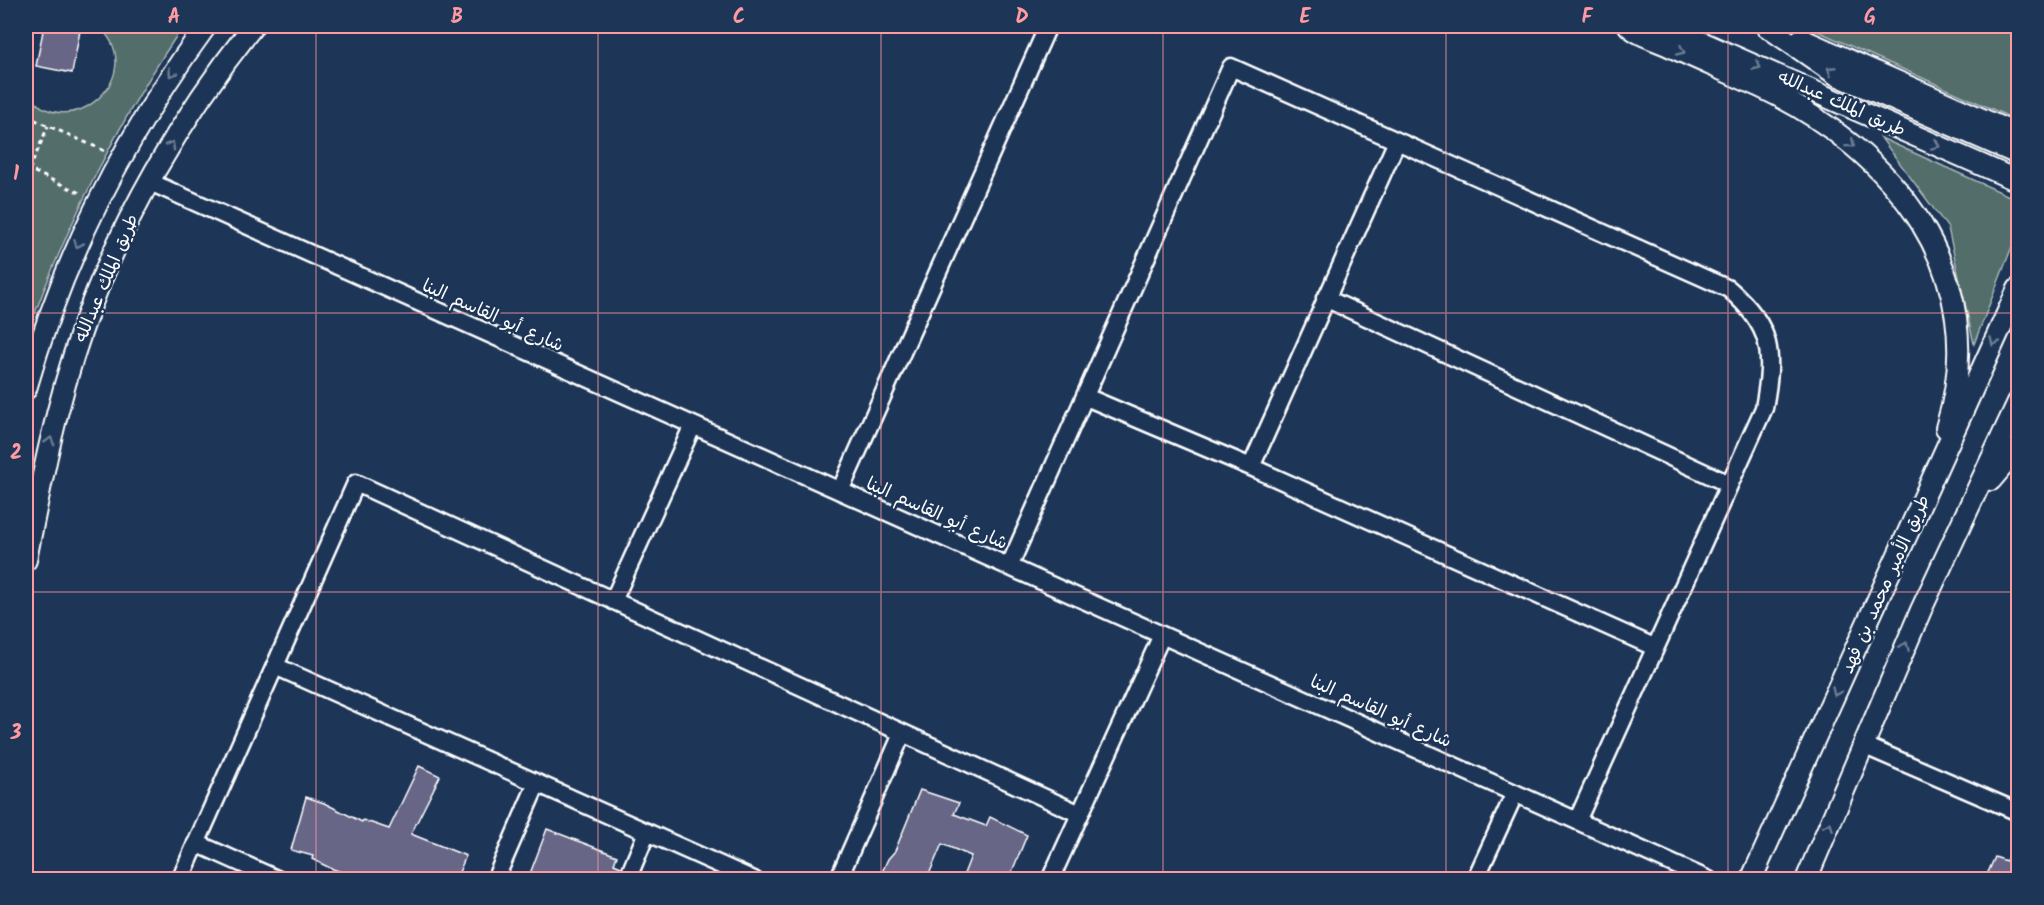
<svg xmlns="http://www.w3.org/2000/svg" width="2044" height="905" font-family="Kalam,'Playpen Sans Arabic',sans-serif">
	<rect width="100%" height="100%" fill="#1d3557"/>
	<filter id="ink" filterUnits="userSpaceOnUse"><feTurbulence type="fractalNoise" baseFrequency=".0167" numOctaves="2"/><feDisplacementMap in="SourceGraphic" scale="12" xChannelSelector="R" yChannelSelector="G"/><feConvolveMatrix kernelMatrix="1 2 1 2 8 2 1 2 1" color-interpolation-filters="sRGB"/></filter>
	<g filter="url(#ink)">
		<path fill="#536d6b" stroke="#a9b6b5" stroke-width="1.5" d="M98,26h85c-67,99 -117,199 -157,312v-246c42,58 127,-19 72,-66z
			M1806,26h212v95l-26,-12z
			M1881,138l137,62v31l-44,113 -26,-116z"/>
		<path fill="#686687" stroke="#fff" stroke-width="1.5" d="M44,26l36,5 -8,42 -36,-7z
			M419,766l21,10 -29,58 55,22 -10,23h-94l-32,-11 -18,-9 1,-3 -22,-6 15,-53 18,6 38,19 1,-2 26,9z
			M920,790l39,13 -5,11 32,12 4,-9 37,18 -18,44h-47l9,-23 -29,-12 -15,35h-48l9,-20 7,-8z
			M547,829l70,27 -3,8 7,3 -4,12h-89z
			M2018,832l1,47h-34l10,-22 11,4z"/>
		<g fill="none" stroke-linecap="round" stroke-linejoin="round">
			<g stroke="#fff" stroke-width="21">
				<path id="minor" d="M150,182l1559,698
					M1325,298l404,186
					M1086,397l165,70 403,180
					M1251,467l146,-326
					M840,491l208,-465
					M1009,567l222,-500 498,222c44,38 45,64 35,119l-187,413
					M613,601l80,-176
					M275,666l479,214
					M1863,745l155,67
					M196,843l83,37
					M180,880l176,-397 724,331
					M495,880l42,-97
					M627,880l20,-48
					M838,880l64,-146
					M1050,880l112,-245
					M1475,880l40,-87"/>
			</g>
			<g stroke="#fff" stroke-width="24">
				<path id="tertiary" d="M1629,26c9,9 27,14 40,20 30,14 61,27 91,41 134,63 234,187 186,341
					M1665,26l353,155
					M1766,26l71,49 181,79
					M1801,39l217,96
					M26,389c37,-131 99,-253 180,-363
					M1991,480l27,-32
					M26,560c15,-78 30,-155 56,-230 38,-109 100,-214 171,-304
					M1751,880l267,-591
					M1806,880l115,-270 97,-208"/>
			</g>
			<path stroke="#fff" stroke-width="3" stroke-dasharray="4.5 4.5" stroke-linecap="butt" d="M26,116l79,35
				M26,168l56,26
				M26,178l22,-52"/>
			<use href="#minor" stroke="#1d3557" stroke-width="16"/>
			<use href="#tertiary" stroke="#1d3557" stroke-width="20"/>
		</g>
		<defs><path id="oneway-chevron" d="M-2-3.5L2.5 0L-2 3.5" fill="none" stroke-width="1.6" stroke-linecap="round" stroke-linejoin="round" transform="scale(1.5)"/></defs>
		<g stroke="#6c7c92">
			<use href="#oneway-chevron" transform="translate(1681 51) rotate(24)"/>
			<use href="#oneway-chevron" transform="translate(1757 66) rotate(24)"/>
			<use href="#oneway-chevron" transform="translate(1831 70) rotate(-147)"/>
			<use href="#oneway-chevron" transform="translate(172 73) rotate(124)"/>
			<use href="#oneway-chevron" transform="translate(1851 144) rotate(40)"/>
			<use href="#oneway-chevron" transform="translate(171 145) rotate(-60)"/>
			<use href="#oneway-chevron" transform="translate(1936 145) rotate(24)"/>
			<use href="#oneway-chevron" transform="translate(78 244) rotate(114)"/>
			<use href="#oneway-chevron" transform="translate(1994 342) rotate(114)"/>
			<use href="#oneway-chevron" transform="translate(50 441) rotate(-75)"/>
			<use href="#oneway-chevron" transform="translate(1905 646) rotate(-67)"/>
			<use href="#oneway-chevron" transform="translate(1836 692) rotate(114)"/>
			<use href="#oneway-chevron" transform="translate(1829 826) rotate(-67)"/>
		</g>
	</g>
	<path fill="none" stroke="#ff9aa2" stroke-width="1.5" stroke-opacity="0.55" d="M316,26v854M598,26v854M881,26v854M1163,26v854M1446,26v854M1728,26v854M26,313h1992M26,592h1992"/>
	<g text-anchor="middle" stroke-width="5" stroke-linejoin="round" paint-order="stroke">
		<g font-size="18" fill="#fff" stroke="#1d3557">
			<text transform="translate(1842 103) rotate(24)" y="6">طريق الملك عبدالله</text>
			<text transform="translate(106 278) rotate(-67)" y="6">طريق الملك عبدالله</text>
			<text transform="translate(493 315) rotate(24)" y="6">شارع أبو القاسم البنا</text>
			<text transform="translate(937 513) rotate(24)" y="6">شارع أبو القاسم البنا</text>
			<text transform="translate(1885 584) rotate(-66)" y="6">طريق الأمير محمد بن فهد</text>
			<text transform="translate(1381 711) rotate(24)" y="6">شارع أبو القاسم البنا</text>
		</g>
	</g>
	<rect width="2044" height="905" fill="none" stroke="#1d3557" stroke-width="66"/>
	<rect x="33" y="33" width="1978" height="839" fill="none" stroke="#ff9aa2" stroke-width="2"/>
	<g font-size="20" text-anchor="middle" font-weight="bold" fill="#ff9aa2">
		<text x="174" y="23">A</text>
		<text x="457" y="23">B</text>
		<text x="739" y="23">C</text>
		<text x="1022" y="23">D</text>
		<text x="1305" y="23">E</text>
		<text x="1587" y="23">F</text>
		<text x="1870" y="23">G</text>
		<text x="16" y="180">1</text>
		<text x="16" y="459">2</text>
		<text x="16" y="739">3</text>
	</g>
</svg>
